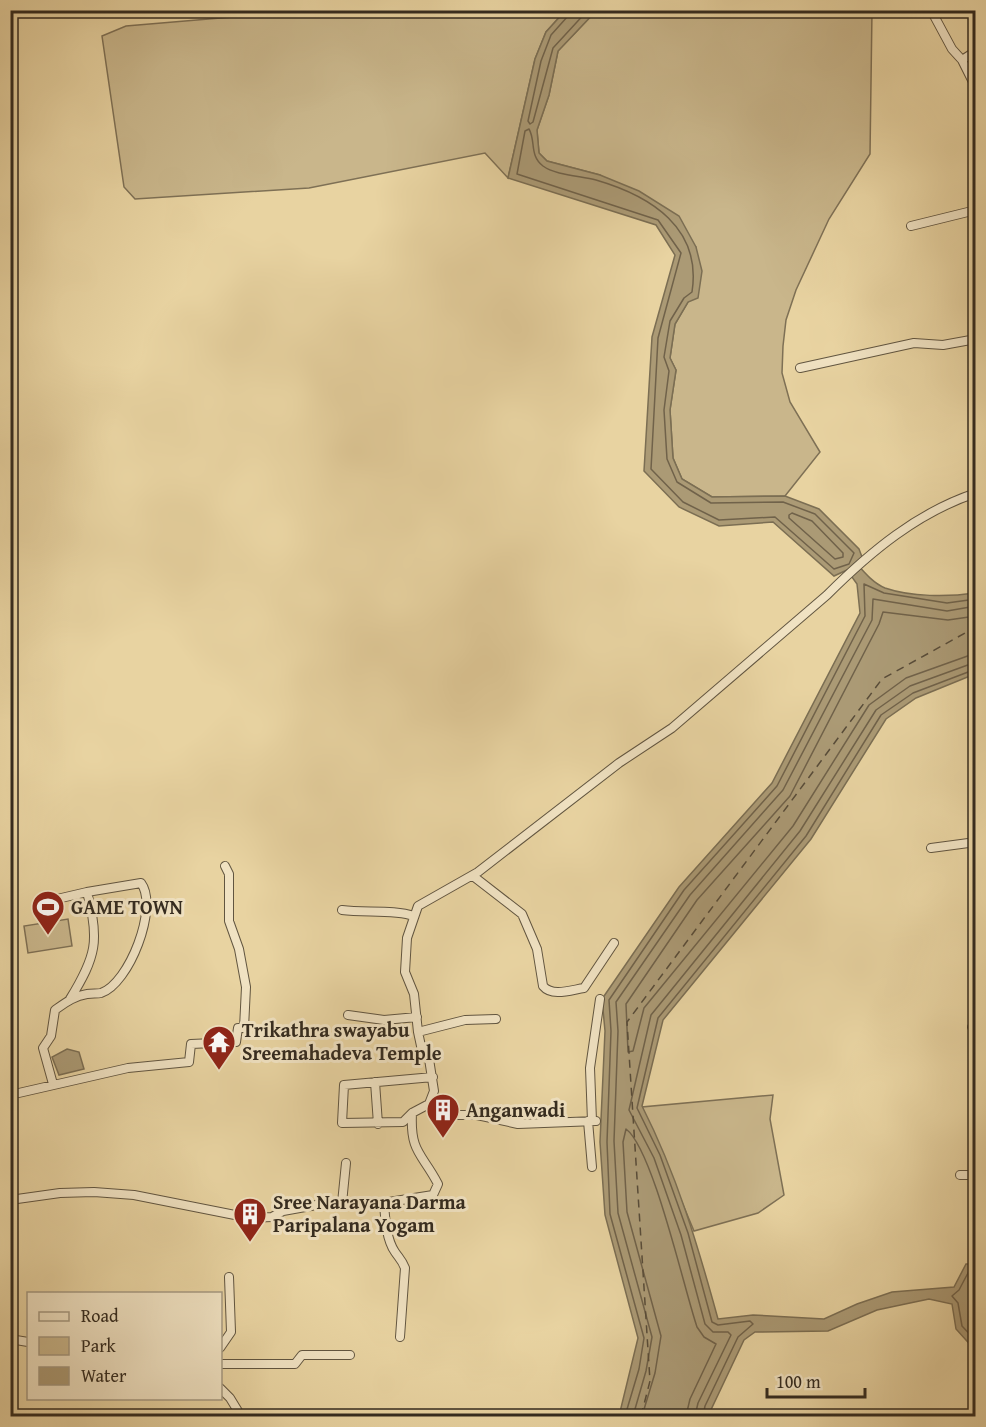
<svg xmlns="http://www.w3.org/2000/svg" width="986" height="1427" font-family="'Gentium Book Plus',serif">
	<rect width="100%" height="100%" fill="#e8d3a1"/>
	<filter id="stains"><feTurbulence type="fractalNoise" baseFrequency=".00333" numOctaves="4"/><feColorMatrix values="0 0 0 0 .2 0 0 0 0 .09 0 0 0 0 .02 0 0 0 .5 -.17"/></filter>
	<radialGradient id="worn" r=".72"><stop offset=".6" stop-color="#630" stop-opacity="0"/><stop offset="1" stop-color="#630" stop-opacity=".3"/></radialGradient>
	<path fill="#c9b68b" stroke="#7e7055" stroke-width="1.5" d="M304,11h261l-19,21 -11,27 -27,119 -23,-25 -176,35 -174,11 -11,-12 -22,-151 24,-10z
		M596,11h276l-2,143 -41,65 -33,71 -10,30 -3,26 -1,27 8,29 30,50 -35,44 -73,1 -30,-18 -9,-21 -3,-48 6,-40 -6,-12 5,-34 13,-22 8,-55 -96,-72 -53,-14 -8,-8 -2,-23 12,-35 9,-44z
		M68,919l4,27 -44,7 -4,-27z
		M773,1095l-3,24 14,76 -26,18 -64,18 -52,-124z"/>
	<path fill="#ab9a75" stroke="#7b6e53" stroke-width="1.5" d="M565,11h31l-38,40 -9,44 -12,35 2,23 8,8 53,14 39,16 40,25 17,31 6,24 -4,27 -10,4 -13,22 -5,34 6,12 -6,40 3,48 9,21 30,18 73,-1 34,13 40,40 3,8 -6,6c8,9 17,20 29,25 26,9 63,9 90,5v81l-59,24 -30,21 -75,120 -148,181 -21,86c35,69 56,140 76,213l35,-4 71,4 33,-15 35,-12 62,-5 12,-23h9v86l-19,-21 -4,-25 -23,-5 -19,4 -33,7 -49,21 -73,1 -11,8 -36,76h-89l19,-78 -33,-123 -5,-73 5,-111 -3,-32 77,-112 93,-104 88,-170 -3,-29 -10,-14 -13,6 -61,-54 -54,4 -40,-19 -35,-36 8,-134 23,-82 -19,-30 -148,-47 27,-119 11,-27z
		M67,1049l12,3 5,17 -25,6 -7,-18z"/>
	<g fill="none" stroke-linecap="round" stroke-linejoin="round">
		<path stroke="#70624a" stroke-width="1.5" d="M569,10l-1,6 -17,19 -10,26 -13,60 2,3 3,-2 20,-74 35,-38
			M529,129c7,12 0,26 14,37 12,9 37,10 53,14 55,16 106,48 96,112l-8,6 -14,23 -6,36 5,14 -5,39 3,49 10,23 34,21 72,-1 32,12 39,39 -5,11 -15,5 -59,-52 -56,3 -36,-18 -32,-33 7,-131 23,-85 -23,-33 -141,-46 8,-43z
			M792,513l20,8 31,32v4l-8,2 -46,-41v-3z
			M976,616l-28,4 -65,-8 -4,12 -89,172 -93,104 -71,104 2,48 5,-1 11,-43 149,-182 76,-121 37,-27 70,-25
			M976,1270l-7,1 -10,19 -7,6 6,7 4,23 14,15
			M625,1416l14,-47 5,-31 -34,-124 -3,-72 4,-111 -2,-31 75,-110 93,-104 88,-170 -1,-32 20,9 63,10 29,-4
			M633,1416l13,-45 6,-34 -34,-124 -4,-72 4,-110 -2,-29 74,-107 93,-105 89,-170 1,-21 74,12 29,-5
			M642,1416l13,-43 6,-37 -34,-124 -4,-70 3,-13c27,20 58,160 71,198l7,10 12,7 -26,55 -4,17
			M695,1416l3,-13 33,-68 -3,-3h-15l-8,-8 -24,-89 -27,-77 -25,-48 22,-95 149,-184 76,-121 34,-24 66,-24
			M703,1416l2,-10 33,-69 15,-13 -3,-3 -32,4 -6,-3 -24,-89 -28,-78 -23,-47 21,-90 148,-182 75,-121 32,-22 63,-24"/>
		<path stroke="#584c39" stroke-width="1.5" stroke-dasharray="8 6" stroke-linecap="butt" d="M641,1416l9,-35 -23,-359 255,-343 94,-52"/>
		<g stroke="#615540" stroke-width="10">
			<path id="street" d="M931,10l21,39 10,11
				M976,51l-14,9 14,28
				M911,226l65,-16
				M800,368l114,-25 29,2 33,-6
				M931,848l45,-6
				M473,876l49,38 15,35 6,37c9,11 28,4 41,2l30,-45
				M57,899l30,-7
				M342,910c23,3 52,-1 72,6
				M348,1015l36,5 33,-3
				M972,1027l4,-1
				M418,1032l47,-12 31,-1
				M375,1082l3,42
				M53,1084l-10,-36 8,-12 4,-26c10,-7 19,-14 32,-16 5,-1 10,0 14,-1 28,-9 58,-86 40,-110l-54,9c13,48 9,65 -17,107
				M10,1095l118,-27 61,-6 2,-18 45,-2 2,-14h6l2,-41 -7,-38 -10,-28v-47l-4,-8
				M429,1104l13,11h35l41,9 78,-3
				M412,1113l-9,9 -61,1 2,-38 89,-8
				M588,1121l4,46
				M592,1121l-2,-53 10,-69
				M960,1175h16
				M10,1200l50,-7 34,-1 40,3 116,23 22,-1 11,-6 39,-7 48,1 63,-10 5,-11c-16,-31 -28,-31 -26,-71l17,-9 5,-13 -5,-32 -8,-13 -3,-14 -4,-38 -9,-22 2,-34 11,-32 60,-34 141,-109 53,-35 155,-133c43,-43 91,-83 149,-102
				M342,1203l4,-40
				M384,1203c1,14 2,36 11,49 4,6 7,8 10,16l-5,69
				M10,1339l18,3
				M220,1348l11,-16 -2,-55
				M220,1364h75l7,-9h48
				M220,1388l10,10 11,18"/>
		</g>
		<use href="#street" stroke="#f0e2c2" stroke-width="8"/>
	</g>
	<defs>
		<g id="stadium-pin" transform="scale(1.725)"><path d="M0 17L-7.5 6A9.5 9.5 0 1 1 7.5 6Z" fill="#8f2418" stroke="#f0e2c2"/><path d="M0-5a6.5 5 0 1 0 0 10a6.5 5 0 1 0 0-10ZM-3.5-1.8h7v3.6h-7Z" fill="#fff"/></g>
		<g id="temple-pin" transform="scale(1.725)"><path d="M0 17L-7.5 6A9.5 9.5 0 1 1 7.5 6Z" fill="#8f2418" stroke="#f0e2c2"/><path d="M0-6L5-2H3V0L6.5 2.5H4V6H1.5V3h-3V6H-4V2.5H-6.5L-3 0V-2H-5Z" fill="#fff"/></g>
		<g id="building-pin" transform="scale(1.725)"><path d="M0 17L-7.5 6A9.5 9.5 0 1 1 7.5 6Z" fill="#8f2418" stroke="#f0e2c2"/><path d="M-4-6H4V6H1V3H-1V6H-4ZM-2.5-4.3h1.7v1.8h-1.7ZM.8-4.3h1.7v1.8H.8ZM-2.5-1h1.7V.8h-1.7ZM.8-1h1.7V.8H.8Z" fill="#fff"/></g>
	</defs>
	<g fill-rule="evenodd">
		<use href="#stadium-pin" x="48" y="907"/>
		<use href="#temple-pin" x="219" y="1042"/>
		<use href="#building-pin" x="443" y="1110"/>
		<use href="#building-pin" x="250" y="1214"/>
	</g>
	<g text-anchor="middle" stroke-width="6" stroke-linejoin="round" paint-order="stroke">
		<g font-size="20" font-weight="bold" fill="#342b1f" stroke="#f0e2c2" text-anchor="start">
			<text x="71" y="914">GAME TOWN</text>
			<text x="242" y="1037">Trikathra swayabu<tspan x="242" dy="23">Sreemahadeva Temple</tspan></text>
			<text x="466" y="1117">Anganwadi</text>
			<text x="273" y="1209">Sree Narayana Darma<tspan x="273" dy="23">Paripalana Yogam</tspan></text>
		</g>
	</g>
	<rect width="986" height="1427" fill="none" stroke="#e8d3a1" stroke-width="36"/>
	<rect x="12" y="12" width="962" height="1403" fill="none" stroke="#342b1f" stroke-width="3"/>
	<rect x="18" y="18" width="950" height="1391" fill="none" stroke="#342b1f" stroke-width="1.5"/>
	<rect x="27" y="1292" width="195" height="108" fill="#f0e2c2" stroke="#a59981" stroke-width="1.5"/>
	<rect x="39" y="1312" width="30" height="9" fill="#f0e2c2" stroke="#a59981" stroke-width="1.5"/>
	<text x="81" y="1322" font-size="18" fill="#342b1f">Road</text>
	<rect x="39" y="1337" width="30" height="18" fill="#c9b68b" stroke="#a59981" stroke-width="1.5"/>
	<text x="81" y="1352" font-size="18" fill="#342b1f">Park</text>
	<rect x="39" y="1367" width="30" height="18" fill="#ab9a75" stroke="#a59981" stroke-width="1.5"/>
	<text x="81" y="1382" font-size="18" fill="#342b1f">Water</text>
	<path d="M767 1388v9h98v-9" fill="none" stroke="#342b1f" stroke-width="3"/>
	<text x="776" y="1388" font-size="18" fill="#342b1f" stroke="#f0e2c2" stroke-width="4.5" paint-order="stroke">100 m</text>
	<rect width="100%" height="100%" filter="url(#stains)"/>
	<rect width="100%" height="100%" fill="url(#worn)"/>
</svg>
